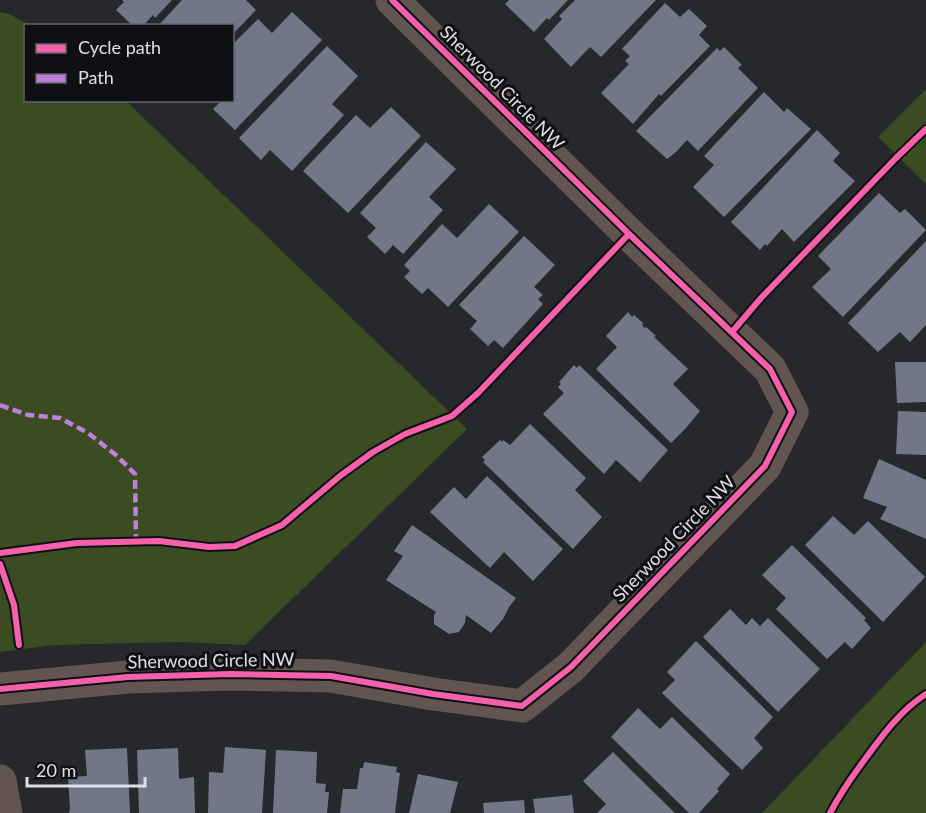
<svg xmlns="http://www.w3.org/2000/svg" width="926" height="813" font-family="Lato,sans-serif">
	<rect width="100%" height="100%" fill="#27282c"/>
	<path fill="#3b4b22" d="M0,12l9,2 21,11 -4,1v74l100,1 341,328 -222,216 -66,-3 -125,3 -54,7z
		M926,89v95l-48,-47z
		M926,642v171h-164z"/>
	<path fill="#727787" d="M122,0h50l-17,18 -2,-3 -10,11h-10l-17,-16 8,-8z
		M182,0h64l10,10 -24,25v-9h-74z
		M509,0h59l-19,20 -2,-2 -13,14 -29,-28z
		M575,0h81l-55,57 -11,-10 -19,20 -27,-28 18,-20 -3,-3z
		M665,3l15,14 9,-8 18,17 -8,9 11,11 -49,50 -2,-2 -26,30 -32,-31 28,-29 -4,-3 5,-5 -8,-7z
		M292,12l30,28 -87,90 -22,-21 7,-7 -2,-2h14v-55l26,-26 14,14z
		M327,46l31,30 -26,28 12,11 -52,56 -22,-21 -9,10 -22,-22z
		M724,47l18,18 -4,3 20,20 -60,63 -11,-11 -11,12 -9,7 -31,-28 81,-83 3,3z
		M764,92l20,20 3,-4 24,21 -87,88 -31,-30 21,-22 -10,-9z
		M391,107l30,29 -73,77 -45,-42 53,-56 14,13z
		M817,130l23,23 -7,8 22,20 -61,61 -12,-13 -15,17 -2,-2 -5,6 -29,-28z
		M426,142l30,27 -27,28 14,13 -40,44 -10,-9 -8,9 -18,-17 9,-9 -16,-15z
		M879,193l21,20 5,-4 21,21 -83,87 -31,-30 19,-18 -13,-13z
		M489,204l30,28 -71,75 -20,-19 -6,6 -18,-17 6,-6 -6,-6 38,-41 15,14z
		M524,236l31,29 -21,22 9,8 -5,4 5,5 -40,44 -9,-8 -6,6 -18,-17 7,-8 -18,-16z
		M926,241v84l-16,17 -10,-10 -22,20 -30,-29z
		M628,312l4,5 2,-2 9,8 -1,2 3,3 1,-1 10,9 -2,1 34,32 -15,15 27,27 -15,18 -14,14 -75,-74 21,-22 -11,-11z
		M895,362h31v40l-29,1z
		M574,365l3,3 2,-3 89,85 -28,32 -24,-22 -12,14 -61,-60 21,-21 -6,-6 3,-3 -2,-2z
		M898,411l28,1v43l-30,-1z
		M530,424l56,54 -11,12 27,27 -29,32 -90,-87 2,-2 -3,-3 18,-17 2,2 1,-2 7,5z
		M879,459l47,21v59l-46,-20 7,-12 -24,-9z
		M487,476l76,73 -30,32 -29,-29 -14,16 -60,-56 24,-25 12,12z
		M833,516l21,19 14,-14 57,56 -42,45 -78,-77z
		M412,525l104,73 -7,9 -6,12 -12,14 -25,-18 -1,8 -6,9 -10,2 -15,-10v-9l2,-3 -50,-32 17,-24 -9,-5z
		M792,545l74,73 -2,2 7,8 -19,21 -7,-7 -18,17 -51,-50 10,-11 -24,-23z
		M730,609l16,16 6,-7 8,8 8,-8 52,51 -42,43 -75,-75z
		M696,641l77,76 -19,21 9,10 -21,22 -80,-77 13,-13 -8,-8z
		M638,708l22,21 12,-12 58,57 -13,15 2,2 -20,22h-10l-78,-76z
		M225,747l41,3 -4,63h-54l1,-41 14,1z
		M127,748l3,65h-61l1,-4 -2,-32 19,-1 -2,-26z
		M178,748l1,31 15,-2 1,36h-56l-2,-63z
		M276,750l41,2 -1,31 10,1 -1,8h4l-2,21h-54z
		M613,752l14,14 48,47h-78l9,-9 -23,-23z
		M364,762l33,5 -1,5 4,1 -5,40h-55l3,-24h14l3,-21h3z
		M418,774l40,8 -8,31h-41z
		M572,795l2,18h-39l-2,-14z
		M524,800l1,13h-41l-1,-10z"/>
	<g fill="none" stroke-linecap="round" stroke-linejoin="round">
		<path stroke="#625450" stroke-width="33" d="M0,689l128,-12 102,-3 101,2 102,18 89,12 49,-39 194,-201 27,-54 -22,-43 -141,-135 -237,-234
			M0,781l6,32"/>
		<path stroke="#c07fdc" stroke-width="4.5" stroke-dasharray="9 4.5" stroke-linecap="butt" d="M0,405l28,10 32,3 28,15 28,22 19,19 1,67"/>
		<g stroke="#0f1014" stroke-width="10">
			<path id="cycleway" d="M732,332l29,-34 135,-140 30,-29
				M0,553l77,-10 82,-2 50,6 26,-1 47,-21 58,-49 33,-24 32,-18 47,-18 26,-23 151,-159
				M0,564l14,41 5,40
				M0,689l128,-12 102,-3 101,2 102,18 89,12 49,-39 194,-201 27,-54 -22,-43 -141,-135 -237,-234
				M830,813c9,-17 19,-32 30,-47 19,-26 39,-55 66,-72"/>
		</g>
		<use href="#cycleway" stroke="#f560ab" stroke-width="6"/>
	</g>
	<g text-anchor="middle" stroke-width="6" stroke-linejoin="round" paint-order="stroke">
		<g font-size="18" fill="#dee0e5" stroke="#0f1014">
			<text transform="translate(502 88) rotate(45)" y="6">Sherwood Circle NW</text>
			<text transform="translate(674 539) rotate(-46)" y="6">Sherwood Circle NW</text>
			<text transform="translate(211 661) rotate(-1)" y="6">Sherwood Circle NW</text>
		</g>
	</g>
	<rect x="24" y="24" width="210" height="78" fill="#0f1014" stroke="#626368" stroke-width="1.5"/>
	<rect x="36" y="44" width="30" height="9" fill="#f560ab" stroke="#626368" stroke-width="1.5"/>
	<text x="78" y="54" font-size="18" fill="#dee0e5">Cycle path</text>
	<rect x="36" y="74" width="30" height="9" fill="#c07fdc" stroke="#626368" stroke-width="1.5"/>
	<text x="78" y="84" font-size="18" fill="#dee0e5">Path</text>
	<path d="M27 777v9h118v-9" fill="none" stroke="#dee0e5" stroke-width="3"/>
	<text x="36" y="777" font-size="18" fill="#dee0e5" stroke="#0f1014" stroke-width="4.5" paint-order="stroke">20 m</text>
</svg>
